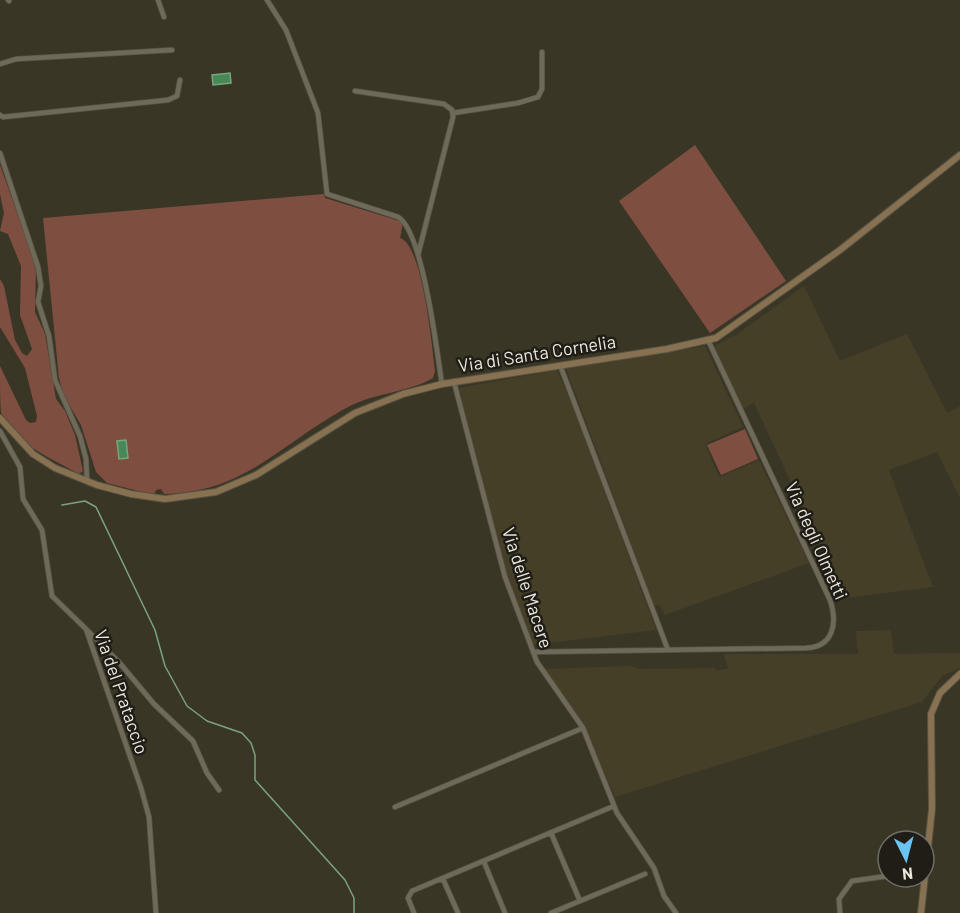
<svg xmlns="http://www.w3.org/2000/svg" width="960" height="913" font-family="Barlow,sans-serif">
	<rect width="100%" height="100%" fill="#3a3626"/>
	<path fill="#453f28" d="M804,286l36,75 67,-27 40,79 13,-7v92l-23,-46 -48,18 44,117 -88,11 -91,-195 -11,6 -29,-63 22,-11z
		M705,346l38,81 -38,17 14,33 40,-17 50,103 -144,52 -5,-9 -6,-1 -88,-237z
		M557,370l18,42 81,218 -124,15 -23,-61 -50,-196z
		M891,630l3,24 66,-1v15l-18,8 -20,26 -307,95 -29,-67 -43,-61 89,-3 7,3 76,-1 1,3 12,-3 -4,-14h134l-2,-23z"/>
	<path fill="#7e4f41" d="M695,145l91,136 -76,52 -91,-132z
		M0,165l36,100 -1,47 10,22 11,65 9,12 10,24 8,36 -4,3c-26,-15 -67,-31 -78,-62 -1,-12 -1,-33 -1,-46l26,54 4,3 6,-1 1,-6 -12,-48 -25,-41v-48l4,7 11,54 7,13 5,3 5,-7 -12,-34 1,-49 -13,-32 -8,-3 4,-18 -4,-19z
		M324,194l1,4 78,24 -3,16c23,7 32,109 35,133l-2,7c-23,14 -58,15 -83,28 -70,37 -103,86 -186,88l-3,-5 -5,1 -2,5 -47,-12 -11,-11 -15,-47 -17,-29 -5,-18 -16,-160z
		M745,429l13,30 -37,16 -14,-30z"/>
	<path fill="#488856" stroke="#79a47e" stroke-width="1.5" d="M230,73l1,10 -18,2 -1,-10z
		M126,440l2,18 -9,1 -2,-18z"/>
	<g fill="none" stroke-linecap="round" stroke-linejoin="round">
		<path stroke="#79a47e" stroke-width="1.5" d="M62,505l23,-4 11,6 59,123 10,36 22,40 20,15 35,12 9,10 4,12v25l90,100 9,18v15"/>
		<g stroke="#565244" stroke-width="6">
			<path id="street" d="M8,0l1,1
				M158,0l6,17
				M267,0l19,30 32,83 9,81 71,23c25,14 39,136 44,167
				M0,64l16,-5 156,-9
				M355,91l89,13 8,6 1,7 -35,138
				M453,113l65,-10 20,-6 4,-8v-37
				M0,115l3,2 165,-17 9,-4 3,-16
				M0,153l38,114 3,19 -3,16 11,34 6,44 25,56 6,23 1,21
				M560,365l108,285
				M454,382l51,195 32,85 46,66 34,85 37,55 10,28 12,17
				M0,431l20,36 3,32 19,31 10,66 34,33 55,159 8,29 7,96
				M88,631l30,30 36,43 39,37 14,32 12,17
				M533,652l273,-4c27,-1 32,-24 24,-48l-122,-260
				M395,807l188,-79
				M551,833l29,68
				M484,862l21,51
				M443,879l15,34
				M414,913l-6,-15 4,-7 202,-85
				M551,913l94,-39
				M840,913l-1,-14 13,-18 36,-5"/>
		</g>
		<g stroke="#565244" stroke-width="8">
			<path id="secondary" d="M0,418l33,36 22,14 42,17 34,9 34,5 51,-7 40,-17 99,-62 48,-19 39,-10 225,-35 49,-11 124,-88 120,-95
				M921,913l11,-104 -1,-95 9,-21 20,-19"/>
		</g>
		<use href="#street" stroke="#6e6958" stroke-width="4.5"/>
		<use href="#secondary" stroke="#877151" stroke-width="6"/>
	</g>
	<g text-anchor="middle" stroke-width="5" stroke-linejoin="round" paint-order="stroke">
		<g font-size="18" fill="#eae7dd" stroke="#1f1d16">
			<text transform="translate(537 354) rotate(-9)" y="6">Via di Santa Cornelia</text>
			<text transform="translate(816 541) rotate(66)" y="6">Via degli Olmetti</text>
			<text transform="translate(527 588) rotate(72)" y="6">Via delle Macere</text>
			<text transform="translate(121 692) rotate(71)" y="6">Via del Prataccio</text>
		</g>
	</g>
	<g transform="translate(906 859) rotate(174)"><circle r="28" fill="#1f1d16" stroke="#706e66" stroke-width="1.5"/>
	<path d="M0-4.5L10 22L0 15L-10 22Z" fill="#6bc3f2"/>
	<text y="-9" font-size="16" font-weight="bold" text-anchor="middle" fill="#eae7dd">N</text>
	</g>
</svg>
